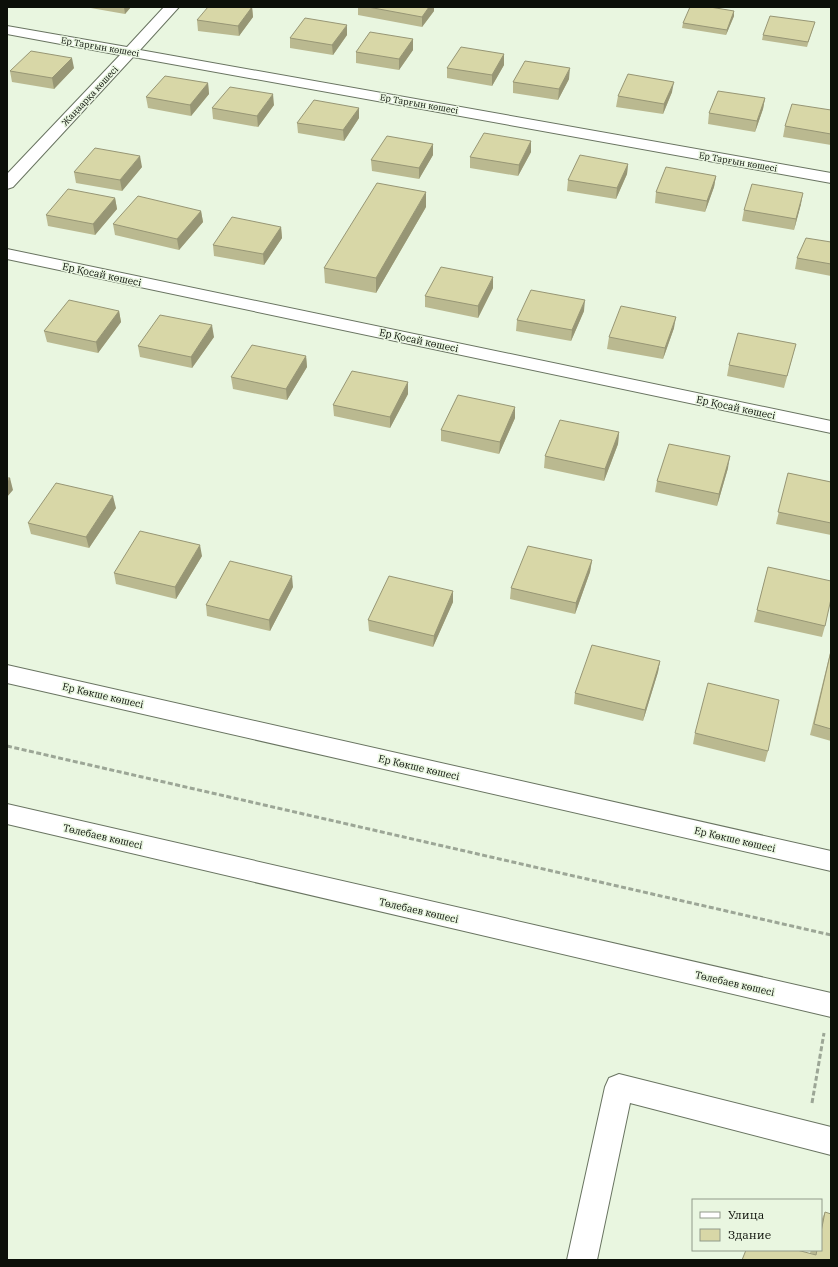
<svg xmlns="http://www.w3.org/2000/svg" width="838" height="1267" font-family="'IBM Plex Serif',serif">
	<rect width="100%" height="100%" fill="#e9f6e0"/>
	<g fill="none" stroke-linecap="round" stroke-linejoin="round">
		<g stroke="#697461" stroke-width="2">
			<path id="minor" d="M164,7h15l-39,43 691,123v10l-698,-126 -120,130 -6,2v-15l113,-119 -113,-21v-8l120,21z
				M7,249l824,172v12l-824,-174z
				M7,665l824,186v20l-824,-188z
				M619,1074l212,53v28l-201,-52 -33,157h-30l38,-173 4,-9z"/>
		</g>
		<g stroke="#697461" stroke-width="2">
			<path id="tertiary" d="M7,804l824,189v24l-824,-193z"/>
		</g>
		<path stroke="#9ca696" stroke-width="3" stroke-dasharray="5 2.5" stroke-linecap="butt" d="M7,746l824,189
			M812,1103l12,-70"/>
		<use href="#minor" fill="#fff" fill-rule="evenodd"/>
		<use href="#tertiary" fill="#fff" fill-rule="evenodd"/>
	</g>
	<path fill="#bab990" d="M85,7h46l-6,7z
		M252,7l1,10 -14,19 -41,-5 -1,-11z
		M358,7h76v4l-12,16 -64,-12z
		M734,16l-8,19 -44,-7 1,-5z
		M815,22l-2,6 -6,19 -45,-7 1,-5z
		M347,35l-14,20 -43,-7v-10z
		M413,39v11l-14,20 -43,-7v-11z
		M504,54v11l-12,21 -45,-8v-10z
		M74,68l-20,21 -42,-7 -2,-11z
		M569,79l-11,21 -45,-7v-11z
		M208,83l1,11 -18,22 -43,-8 -2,-11z
		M672,92l-9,22 -47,-7 2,-11z
		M765,98l-2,11 -8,23 -47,-8 1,-11z
		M274,105l-16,22 -45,-8 -1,-11z
		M359,108v10l-15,23 -46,-8 -1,-10z
		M831,110v35l-48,-8 2,-11z
		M531,141v11l-13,24 -48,-8v-11z
		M433,144v11l-14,24 -47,-8 -1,-11z
		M628,164l-1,10 -11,25 -49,-8 1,-11z
		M142,167l-20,24 -46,-8 -2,-11z
		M716,176l-2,11 -9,25 -50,-9 1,-11z
		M115,198l2,11 -22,26 -47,-9 -2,-11z
		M801,204l-7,26 -52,-9 2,-11z
		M426,207l-50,86 -51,-10 -1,-15z
		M201,211l2,11 -24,28 -64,-15 -2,-11z
		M281,227l1,11 -18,27 -50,-9 -1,-11z
		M831,242v34l-36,-7 2,-11z
		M493,288l-15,30 -53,-11v-11z
		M119,311l2,11 -23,31 -51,-11 -3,-11z
		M584,311l-13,30 -55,-10 1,-11z
		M674,328l-11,31 -56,-10 2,-12z
		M214,337l-22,31 -52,-11 -2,-11z
		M796,344l-12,44 -57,-12 2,-11z
		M306,356l1,11 -20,33 -54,-11 -2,-12z
		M408,382v12l-18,34 -56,-12 -1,-11z
		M515,418l-16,36 -58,-13v-11z
		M619,432l-1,12 -14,37 -60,-13 1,-12z
		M728,468l-11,38 -62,-14 2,-11z
		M788,473l43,9v53l-55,-11z
		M116,508l-27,40 -58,-14 -3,-11z
		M202,556l-26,43 -60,-15 -2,-11z
		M592,560l-2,12 -15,42 -65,-15 1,-11z
		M768,567l57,59 -3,11 -68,-15z
		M293,587l-23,44 -63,-15 -1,-11z
		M453,591v11l-20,45 -64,-16 -1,-11z
		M831,649v92l-21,-6z
		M660,661l-2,11 -15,49 -69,-17 1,-11z
		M695,733l73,18 -3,11 -72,-18z
		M825,1212l6,48 -21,-7 1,-3h10v-29z"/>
	<path fill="#979675" d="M124,7h7l-6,7z
		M252,7l1,10 -14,19 -1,-10z
		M429,7h5v4l-12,16v-10z
		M734,11v5l-8,19 1,-5z
		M347,25v10l-14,20 -1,-10z
		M413,39v11l-14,20v-11z
		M504,54v11l-12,21v-11z
		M72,58l2,10 -20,21 -2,-11z
		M570,68l-1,11 -11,21 1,-11z
		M674,82l-2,10 -9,22 1,-10z
		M208,83l1,11 -18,22 -1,-11z
		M273,94l1,11 -16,22 -1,-11z
		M765,98l-2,11 -8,23 2,-11z
		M359,108v10l-15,23 -1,-11z
		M531,141v11l-13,24 1,-11z
		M433,144v11l-14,24v-11z
		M140,156l2,11 -20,24 -2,-11z
		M628,164l-1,10 -11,25 1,-11z
		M716,176l-2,11 -9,25 2,-11z
		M426,192v15l-50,86v-15z
		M803,193l-2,11 -7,26 2,-11z
		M115,198l2,11 -22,26 -2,-11z
		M201,211l2,11 -24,28 -2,-11z
		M281,227l1,11 -18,27 -1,-11z
		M493,277v11l-15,30v-12z
		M585,300l-1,11 -13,30 1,-11z
		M119,311l2,11 -23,31 -2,-11z
		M676,317l-2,11 -11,31 2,-11z
		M212,325l2,12 -22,31 -1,-11z
		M306,356l1,11 -20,33 -1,-11z
		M408,382v12l-18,34v-11z
		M515,407v11l-16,36 1,-12z
		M619,432l-1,12 -14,37 1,-12z
		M730,456l-2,12 -11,38 2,-12z
		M10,478l3,12 -6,7v-15z
		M113,496l3,12 -27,40 -3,-11z
		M200,545l2,11 -26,43 -1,-12z
		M592,560l-2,12 -15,42 1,-11z
		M292,576l1,11 -23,44 -1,-11z
		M453,591v11l-20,45 1,-11z
		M660,661l-2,11 -15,49 2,-11z"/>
	<path fill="#d8d7a7" stroke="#979675" d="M208,7h44l-14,19 -41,-6z
		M368,7h61l-7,10z
		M690,7h20l24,4 -7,19 -44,-7z
		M770,16l45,6 -7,20 -45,-7z
		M305,18l42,7 -15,20 -42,-7z
		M370,32l43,7 -14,20 -43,-7z
		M461,47l43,7 -12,21 -45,-7z
		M31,51l41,7 -20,20 -42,-7z
		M525,61l45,7 -11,21 -46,-7z
		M628,74l46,8 -10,22 -46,-8z
		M165,76l43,7 -18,22 -44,-8z
		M230,87l43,7 -16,22 -45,-8z
		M718,91l47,7 -8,23 -48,-8z
		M314,100l45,8 -16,22 -46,-7z
		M792,104l39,6v24l-46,-8z
		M484,133l47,8 -12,24 -49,-8z
		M387,136l46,8 -14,24 -48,-8z
		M95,148l45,8 -20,24 -46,-8z
		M580,155l48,9 -11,24 -49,-8z
		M666,167l50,9 -9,25 -51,-9z
		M377,183l49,9 -50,86 -52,-10z
		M752,184l51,9 -7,26 -52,-9z
		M68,189l47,9 -22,26 -47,-9z
		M138,196l63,15 -24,28 -64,-15z
		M232,217l49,10 -18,27 -50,-9z
		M806,238l25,4v22l-34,-6z
		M441,267l52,10 -15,29 -53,-10z
		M531,290l54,10 -13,30 -55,-10z
		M69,300l50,11 -23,31 -52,-11z
		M621,306l55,11 -11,31 -56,-11z
		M160,315l52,10 -21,32 -53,-11z
		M738,333l58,11 -9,32 -58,-11z
		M252,345l54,11 -20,33 -55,-12z
		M352,371l56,11 -18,35 -57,-12z
		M458,395l57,12 -15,35 -59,-12z
		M560,420l59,12 -14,37 -60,-13z
		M669,444l61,12 -11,38 -62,-13z
		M788,473l43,9v41l-53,-11z
		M7,478h3l-3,4z
		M56,483l57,13 -27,41 -58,-14z
		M140,531l60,14 -25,42 -61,-14z
		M528,546l64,14 -16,43 -65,-15z
		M230,561l62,15 -23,44 -63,-15z
		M768,567l63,14v18l-6,27 -68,-16z
		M389,576l64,15 -19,45 -66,-16z
		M592,645l68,16 -15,49 -70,-17z
		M831,651v78l-17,-5z
		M708,683l71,17 -11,51 -73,-18z
		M825,1212l6,2v46h-89l4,-10h51l19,5 1,-5h4v-18z"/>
	<g text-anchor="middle" stroke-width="3" stroke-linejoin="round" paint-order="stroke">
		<g font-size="9" fill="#0c1009" stroke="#e9f6e0">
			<text transform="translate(100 47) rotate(10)" y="3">Ер Тарғын көшесі</text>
			<text transform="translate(90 96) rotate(-47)" y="3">Жаңаарқа көшесі</text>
			<text transform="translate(419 104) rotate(10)" y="3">Ер Тарғын көшесі</text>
			<text transform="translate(738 162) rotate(10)" y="3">Ер Тарғын көшесі</text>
		</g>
		<g font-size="10" fill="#0c1009" stroke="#e9f6e0">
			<text transform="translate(102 274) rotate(12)" y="4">Ер Қосай көшесі</text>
			<text transform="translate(419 340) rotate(12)" y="4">Ер Қосай көшесі</text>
			<text transform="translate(736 407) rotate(12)" y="4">Ер Қосай көшесі</text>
			<text transform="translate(103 695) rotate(13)" y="4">Ер Көкше көшесі</text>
			<text transform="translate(419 767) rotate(13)" y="4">Ер Көкше көшесі</text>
			<text transform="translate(103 836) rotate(13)" y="4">Төлебаев көшесі</text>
			<text transform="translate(735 839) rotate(13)" y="4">Ер Көкше көшесі</text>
			<text transform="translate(419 910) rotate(13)" y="4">Төлебаев көшесі</text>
			<text transform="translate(735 983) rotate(13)" y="4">Төлебаев көшесі</text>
		</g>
	</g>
	<rect width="838" height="1267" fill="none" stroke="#0c1009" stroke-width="16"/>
	<rect x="692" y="1199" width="130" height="52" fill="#e9f6e0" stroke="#919a8a"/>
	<rect x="700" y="1212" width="20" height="6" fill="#ffffff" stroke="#919a8a"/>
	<text x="728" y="1219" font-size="12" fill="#0c1009">Улица</text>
	<rect x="700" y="1229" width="20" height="12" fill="#d8d7a7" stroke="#919a8a"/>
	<text x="728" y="1239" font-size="12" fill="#0c1009">Здание</text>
</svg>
